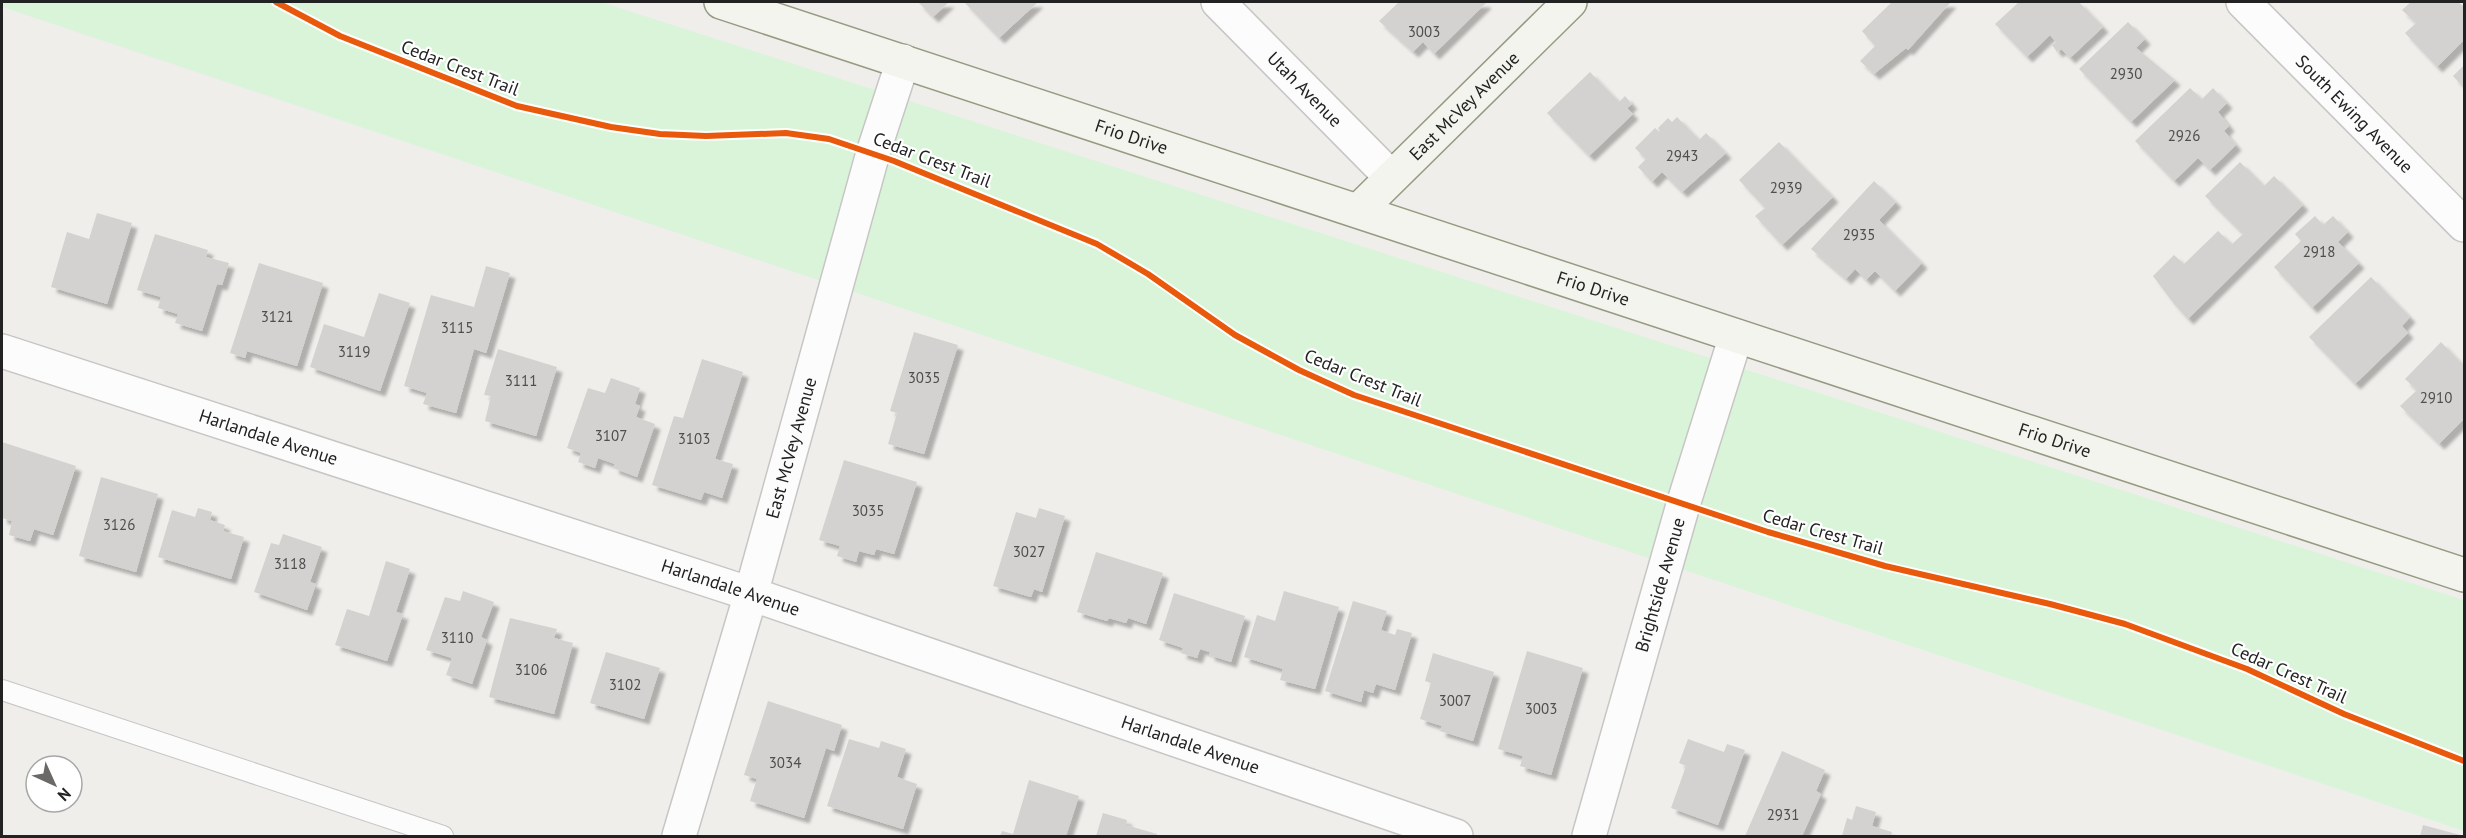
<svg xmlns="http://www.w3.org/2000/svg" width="2466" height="838" font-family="'PT Sans',sans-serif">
	<defs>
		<filter id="shadow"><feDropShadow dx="5.5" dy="5.5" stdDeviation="1.5" flood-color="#0004"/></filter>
	</defs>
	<rect width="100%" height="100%" fill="#f0eeeb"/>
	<path fill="#daf4da" d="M2,2h599l1863,598v231l-2462,-824z"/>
	<path fill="#d4d2d0" filter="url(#shadow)" d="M918,2h31l-16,15z
		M964,2h74l-39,36z
		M1399,2h85l2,1 -52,51 -11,-12 -10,10 -34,-31z
		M1892,2h59l-43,48 -2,-2 -32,26 -14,-13 15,-15 -13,-15z
		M2019,2h60l24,25 -33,31 -9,-9 -4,3 -5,-7 4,-3 -6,-7 -23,22 -32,-33z
		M2411,2h47l5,4 1,-1v35l-27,27 -32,-34 11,-10 -14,-13z
		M2128,22l17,17 -9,9 39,32 -44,42 -52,-53z
		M2464,65v23l-11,-12z
		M1590,72l29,30 6,-6 7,8 -5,4 6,6 -44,42 -42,-43z
		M2190,88l12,11 11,-11 14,15 -9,9 11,14 -5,5 12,14 -26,25 -12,-12 -24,23 -39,-40z
		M1677,117l22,23 7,-7 20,20 -44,39 -20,-20 -10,10 -14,-15 8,-8 -11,-11 20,-20 5,4 -2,-4 10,-10 4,4z
		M1779,142l54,55 -51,48 -27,-29 10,-8 -26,-28z
		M2240,162l24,24 10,-10 29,29 -115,114 -14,-15 -21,-28 21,-21 10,9 34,-33 14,13 11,-10 -38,-38z
		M1874,181l22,21 -17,18 43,43 -27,28 -20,-20 -9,9 -11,-11 -9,10 -35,-30z
		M97,213l35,10 -25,81 -56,-17 16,-55 22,7z
		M2315,216l8,9 10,-9 15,16 -10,10 21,21 -47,45 -38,-41 27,-26 -6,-7z
		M155,234l53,16 -2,7 23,6 -7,22 -5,-1 -15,47 -27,-8 3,-9 -20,-6 3,-11 -24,-7z
		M259,263l64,20 -26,83 -50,-15 -2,7 -15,-5z
		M486,266l24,7 -24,80 -12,-4 -18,64 -33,-9 4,-11 -23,-7 27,-91 43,12z
		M2371,277l39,40 -8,9 6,7 -53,51 -46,-47z
		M379,293l31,10 -30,88 -70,-24 14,-43 40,13z
		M914,332l44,13 -34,109 -36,-10 9,-31 -7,-2z
		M2441,342l23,24v55l-1,-1 -24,24 -39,-38 17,-16 -12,-11z
		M498,349l59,18 -21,69 -51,-15 6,-25 -7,-1z
		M702,359l41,13 -28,87 18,5 -11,34 -18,-6 -3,8 -49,-15 22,-69 9,2z
		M611,378l29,10 -5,16 5,2 -4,11 19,7 -18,53 -24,-9 2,-4 -17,-6 -3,10 -17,-6 3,-9 -14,-5 21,-60 17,5z
		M2,442l74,24 -23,69 -19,-6 -4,12 -21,-6 3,-14 -10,-3z
		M844,460l73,22 -23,72 -18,-5 -2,6 -15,-4 -3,11 -19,-6 3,-10 -21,-6z
		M101,477l57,17 -22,78 -57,-16z
		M198,508l14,4 -2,8 15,5 -2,6 21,6 -13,42 -73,-22 14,-47 23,7z
		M1039,508l26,8 -23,76 -8,-3 -3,8 -38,-11 23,-74 20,6z
		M283,534l39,13 -12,35 6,2 -9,26 -53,-18 17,-49 8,2z
		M1096,552l67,21 -17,51 -18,-6 -2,5 -17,-5 -2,3 -30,-9z
		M386,561l24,8 -14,43 7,2 -16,47 -52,-16 12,-36 22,7z
		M463,591l31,11 -13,35 6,3 -15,44 -26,-9 6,-17 -26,-8 19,-53 15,4z
		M1284,591l55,16 -24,82 -35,-9 3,-11 -39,-12 13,-42 18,6z
		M1174,593l71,23 -14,46 -22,-7 1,-3 -10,-3 -3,9 -16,-5 2,-5 -24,-8z
		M1353,601l34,10 -6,19 14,5 2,-6 15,4 -17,57 -19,-6 -3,9 -9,-3 -3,12 -36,-11z
		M510,618l47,11 -3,9 19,5 -19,71 -65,-17z
		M1527,651l56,17 -32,107 -31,-9 3,-10 -25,-7z
		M606,652l54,16 -16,51 -54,-16z
		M1433,653l61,19 -21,69 -33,-10 2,-5 -22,-7 11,-36 -6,-2z
		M768,701l74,24 -8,26 -8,-3 -22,70 -54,-17 7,-22 -13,-4z
		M849,739l30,9 2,-7 25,8 -9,28 20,7 -14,45 -76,-23z
		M1688,739l36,13 3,-8 18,6 -27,75 -47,-17 15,-42 -7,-3z
		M1782,751l43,19 -9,21 5,3 -19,42h-57z
		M1029,780l50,16 -13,40h-66l2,-5 11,3z
		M1856,806l20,6 -4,14 20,6 -1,4h-49l5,-18 5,2z
		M1103,813l24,7 -1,5 31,9v2h-61z
		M2423,825l41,11h-44z"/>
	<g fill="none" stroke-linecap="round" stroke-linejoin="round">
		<g stroke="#c7c6c5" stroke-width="22">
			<path id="lane" d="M2,690l441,146"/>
		</g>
		<g stroke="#c7c6c5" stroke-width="36">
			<g id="street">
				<path id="s1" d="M1218,2l173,175"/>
				<path id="s2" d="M2243,2l221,223"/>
				<path id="s3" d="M2,351l749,243 705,242"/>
				<path id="s4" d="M679,836l72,-242 122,-441 30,-92"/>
				<path id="s5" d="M1589,836l94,-331 53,-169"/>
			</g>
		</g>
		<g stroke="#979a82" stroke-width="36">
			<g id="secondary">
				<path id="s6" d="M721,2l1743,573"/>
				<path id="s7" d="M1359,210l211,-208"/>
			</g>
		</g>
		<use href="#lane" stroke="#fdfcfc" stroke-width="20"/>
		<use href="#street" stroke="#fdfcfc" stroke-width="33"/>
		<use href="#secondary" stroke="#f3f4ed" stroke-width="33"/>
		<g stroke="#fff" stroke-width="10">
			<path id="cycleway" d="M276,2l64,34 177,70 94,21 49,7 46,2 80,-3 43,6 65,22 203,83 51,30 87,61 64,35 55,25 414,137 117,34 165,38 75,20 122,45 97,45 120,47"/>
		</g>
		<use href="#cycleway" stroke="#e8590c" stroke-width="6"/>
	</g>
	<g text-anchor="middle" stroke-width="4.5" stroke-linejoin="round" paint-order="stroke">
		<g font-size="15" fill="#4e4e4e">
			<text x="1424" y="37">3003</text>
			<text x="2126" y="79">2930</text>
			<text x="2184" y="141">2926</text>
			<text x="1682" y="161">2943</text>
			<text x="1786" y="193">2939</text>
			<text x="1859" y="240">2935</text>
			<text x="2319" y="257">2918</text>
			<text x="277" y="322">3121</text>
			<text x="457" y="333">3115</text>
			<text x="354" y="357">3119</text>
			<text x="924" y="383">3035</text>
			<text x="521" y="386">3111</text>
			<text x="2436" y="403">2910</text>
			<text x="611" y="441">3107</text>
			<text x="694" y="444">3103</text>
			<text x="868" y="516">3035</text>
			<text x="119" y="530">3126</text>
			<text x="1029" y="557">3027</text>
			<text x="290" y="569">3118</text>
			<text x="457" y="643">3110</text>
			<text x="531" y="675">3106</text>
			<text x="625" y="690">3102</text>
			<text x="1455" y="706">3007</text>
			<text x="1541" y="714">3003</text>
			<text x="785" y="768">3034</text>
			<text x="1783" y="820">2931</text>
		</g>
		<g font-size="18" fill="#222" stroke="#fff">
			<text transform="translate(460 68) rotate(21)" y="6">Cedar Crest Trail</text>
			<text dy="6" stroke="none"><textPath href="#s1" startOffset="123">Utah Avenue</textPath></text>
			<text dy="6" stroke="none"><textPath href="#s7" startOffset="148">East McVey Avenue</textPath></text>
			<text dy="6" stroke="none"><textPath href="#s2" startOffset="158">South Ewing Avenue</textPath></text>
			<text dy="6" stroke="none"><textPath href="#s6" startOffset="432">Frio Drive</textPath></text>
			<text transform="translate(932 160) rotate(21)" y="6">Cedar Crest Trail</text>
			<text dy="6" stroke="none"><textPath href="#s6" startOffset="918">Frio Drive</textPath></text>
			<text transform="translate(1363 378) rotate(22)" y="6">Cedar Crest Trail</text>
			<text dy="6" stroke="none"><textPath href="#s3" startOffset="280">Harlandale Avenue</textPath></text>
			<text dy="6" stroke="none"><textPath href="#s6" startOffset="1404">Frio Drive</textPath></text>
			<text dy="6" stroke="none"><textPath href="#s4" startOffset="404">East McVey Avenue</textPath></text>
			<text transform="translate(1823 532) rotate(16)" y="6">Cedar Crest Trail</text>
			<text dy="6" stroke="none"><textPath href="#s5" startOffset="261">Brightside Avenue</textPath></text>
			<text dy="6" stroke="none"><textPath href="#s3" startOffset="766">Harlandale Avenue</textPath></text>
			<text transform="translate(2289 673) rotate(24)" y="6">Cedar Crest Trail</text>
			<text dy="6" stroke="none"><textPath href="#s3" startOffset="1252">Harlandale Avenue</textPath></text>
		</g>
	</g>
	<rect width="2466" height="838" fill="none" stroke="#222222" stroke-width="6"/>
	<g transform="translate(54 784) rotate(135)"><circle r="28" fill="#ffffff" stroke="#a7a7a7" stroke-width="1.5"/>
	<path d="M0-4.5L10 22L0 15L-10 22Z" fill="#6a6968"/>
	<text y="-9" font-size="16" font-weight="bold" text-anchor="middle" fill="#222222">N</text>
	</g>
</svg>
